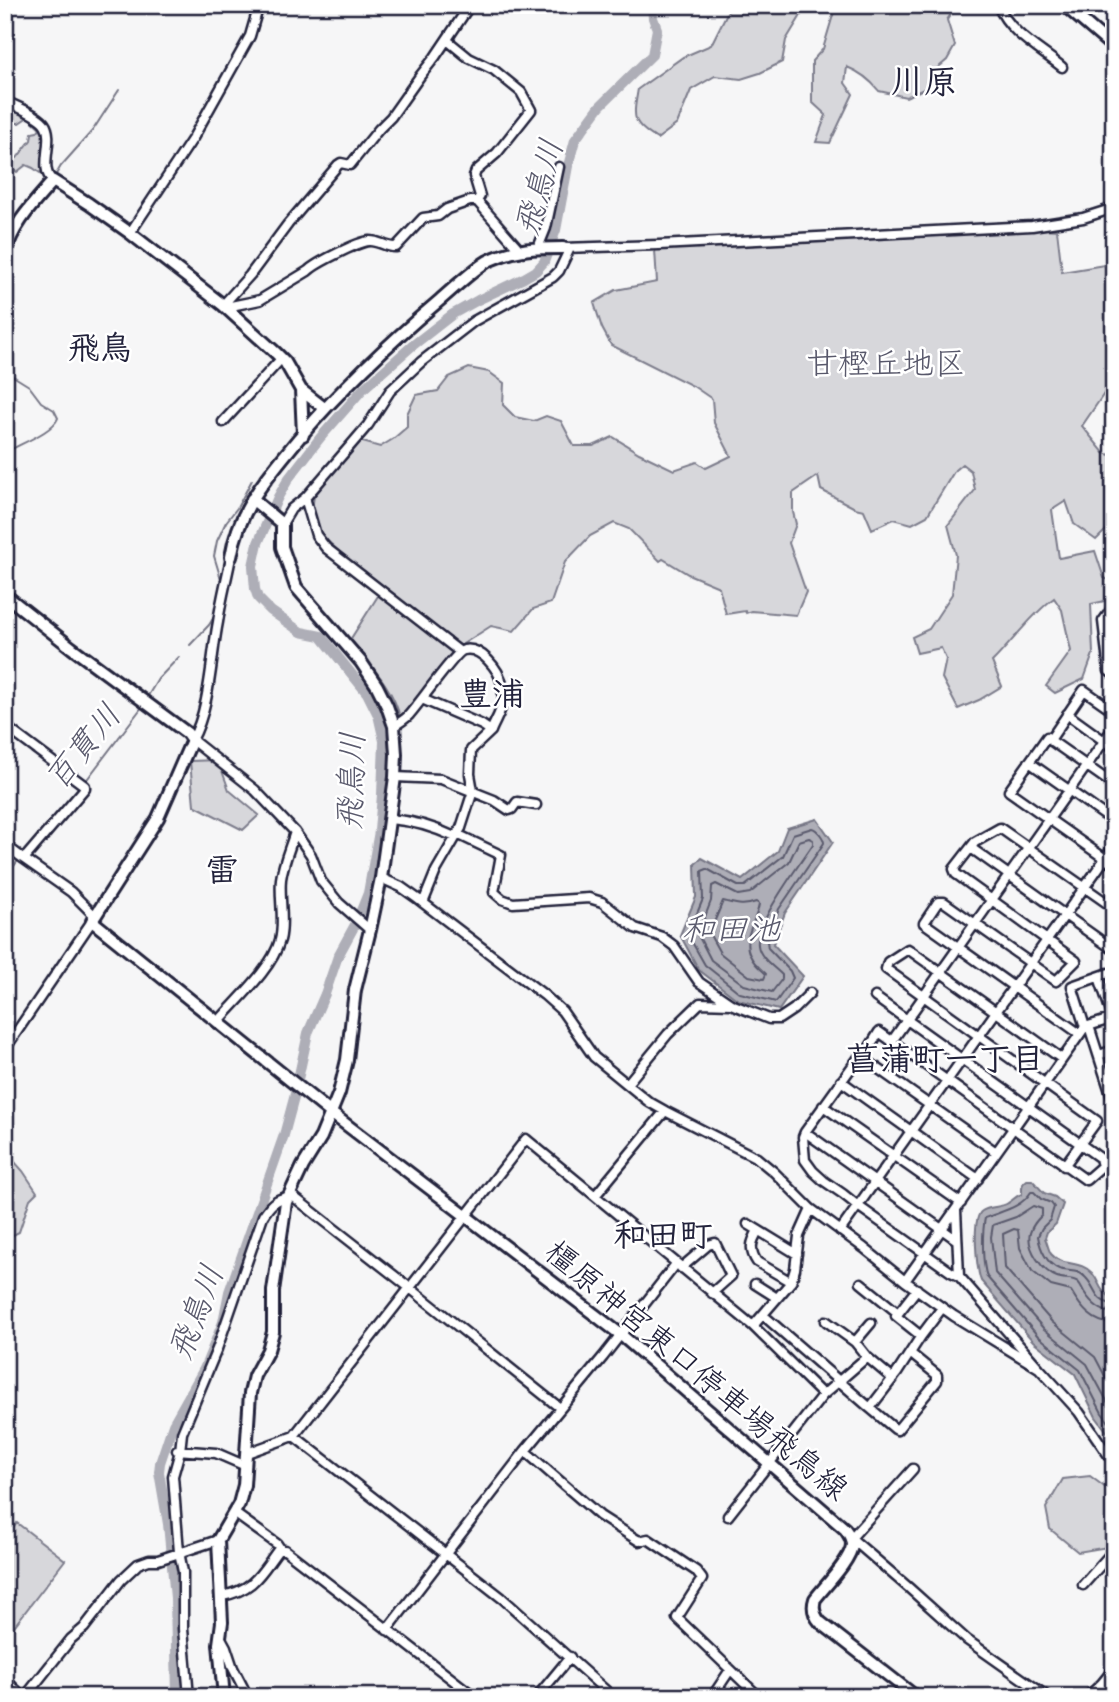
<svg xmlns="http://www.w3.org/2000/svg" width="1119" height="1702" font-family="'Indie Flower','Klee One',sans-serif">
	<rect width="100%" height="100%" fill="#f6f6f7"/>
	<filter id="ink" filterUnits="userSpaceOnUse"><feTurbulence type="fractalNoise" baseFrequency=".0143" numOctaves="2"/><feDisplacementMap in="SourceGraphic" scale="14" xChannelSelector="R" yChannelSelector="G"/><feConvolveMatrix kernelMatrix="1 2 1 2 8 2 1 2 1" color-interpolation-filters="sRGB"/></filter>
	<g filter="url(#ink)">
		<path fill="#d7d7db" stroke="#7c7c8b" stroke-width="2" d="M731,5h73l-4,12 -14,23 -4,22 -22,11 -19,6 -26,-3 -24,14 -14,34 -20,15c-26,-16 -24,-21 -19,-50l45,-32 28,-12z
			M836,5h121l-10,15 8,26 -8,14 -14,12 -7,16 -20,9 -27,-6c-8,-10 -19,-19 -32,-24l-2,16 8,11 -23,49 -14,-1 10,-27 -14,-13v-41l11,-12z
			M5,103l18,9 11,8h4l7,10 -1,39 -4,4 -7,-5 -7,-3 -9,7 -12,-9v-13l10,8h2l14,-18 1,-7 5,-1 3,-4 -12,-11 -9,6h-8l-1,1 5,7 -10,12v-3l5,-6 -5,-4z
			M1044,229l13,1 5,42 42,-7 10,6v108l-32,47 22,27 10,3v72h-6l-12,12 -22,-16 -8,-23 -14,9 7,48 36,-7 9,27 10,4v17l-23,5 2,50 -9,25 -29,14 -9,-7 25,-35 -9,-41 -8,-12c-24,18 -41,43 -62,64l10,24 -23,14 -21,9 -16,-31 4,-19 -5,-11 -24,5 -5,-16 17,-8 23,-35 4,-39 -8,-30 27,-35 -4,-19 -9,-7 -7,6 -28,46 -15,8 -18,-5 -22,10 -8,-19 -9,-2 -34,-18 -3,-14 -25,17v19l3,12 -7,19 17,49 -10,23 -45,-4 -5,2 -1,-2 -19,3 -7,-27 -31,-13 -25,-15 -3,2 -31,-32 -15,-6 -24,13 -25,26 -14,41 -18,6 -19,22 -23,-5 -28,18 -52,63 -11,11c-6,-30 -31,-54 -50,-78l33,-52 -27,-21 -37,-34 -7,-24 2,-13 45,-55 21,6 13,-8 14,-12v-13l9,-19 22,-4 11,-14 20,-9 20,4 15,11 -1,22 12,12 19,4 12,-5 15,5 13,25h19l20,-9 26,16 35,17 23,-8 9,6 25,-12 -17,-33 -2,-24 -19,-13 -82,-41 -9,-17 -8,-25 22,-13 41,-8 -2,-32z
			M218,760l11,30 30,25 -16,15 -49,-25 -4,-44z
			M5,1151l18,20 14,21 -7,7 -11,33 -14,7z
			M1090,1476l24,18v52l-36,6 -28,-23 -4,-21 17,-29z
			M17,1523l48,37 -60,78v-99z"/>
		<path fill="#aeaeb7" stroke="#767685" stroke-width="2" d="M817,819l16,23 -48,71 -12,31 30,32 -24,34 -41,-10 -39,-30 -19,-35 16,-38 -1,-33 7,-6 40,22 36,-29 9,-23z
			M1027,1180h5l12,13 11,4 8,7 -7,20 -9,8 -2,6c2,4 3,11 6,16 11,13 30,6 41,19 10,12 4,16 22,26v142l-18,-24 -21,-43 -42,-33 -52,-60c-4,-11 -10,-63 1,-70 7,-5 19,-3 26,-8 6,-3 7,-7 14,-9 0,-7 -1,-10 5,-14z"/>
		<g fill="none" stroke-linecap="round" stroke-linejoin="round">
			<path stroke="#5a5a6d" stroke-width="2" d="M812,828c5,1 12,10 12,15l-45,66 -12,32 1,7 22,23 3,7 -17,24 -36,-9 -35,-28 -17,-30 15,-36 -1,-28 5,-2 31,17h7l38,-30 10,-22z
				M809,838l4,2v4c-13,20 -58,79 -55,101 1,12 16,22 24,30v4l-10,13 -28,-7 -33,-25 -13,-25 13,-34 1,-15 4,-2 22,11 12,-2 39,-31 10,-21z
				M723,901c13,3 20,6 33,1l3,2c-2,17 -19,35 -8,53 3,7 10,12 15,17l-2,5 -15,-3 -29,-23 -10,-18v-3z
				M1114,1304c-20,-2 -17,-15 -28,-26 -7,-9 -17,-6 -27,-9 -12,-5 -19,-20 -21,-33l4,-8 8,-8 4,-13 -3,-4 -10,-4 -7,-7h-3c-10,16 -29,19 -46,26 -3,15 -3,45 2,59l51,59 42,34 22,43 12,16
				M1114,1313c-14,-1 -23,-10 -30,-21 -2,-4 -3,-7 -6,-10 -6,-5 -14,-2 -21,-5 -14,-5 -31,-29 -27,-44 2,-8 7,-13 12,-18v-6l-9,-3 -17,11 -23,8 -2,12 4,36 49,56 43,35 27,50
				M1114,1324c-22,-1 -33,-16 -43,-33l-20,-5 -19,-15 -12,-23 -2,-18 -4,-1 -11,5 2,34 47,54 43,35 19,36"/>
			<path stroke="#767685" stroke-width="2" d="M55,176l6,-10 32,-36 26,-40
				M5,214l10,6
				M5,303v31
				M5,371l24,15 12,16 13,8 4,8c-5,14 -39,26 -53,35
				M190,645l19,-20 5,-8 7,-38 -7,-23 3,-15 9,-19 11,-14 15,-28
				M149,694l9,-15 21,-22
				M85,782l57,-75
				M5,878l15,-20"/>
			<path stroke="#aeaeb7" stroke-width="10" d="M177,1697l-2,-99 -7,-74 -9,-52 1,-9 13,-39 31,-55 19,-47 6,-30 55,-157 10,-37 14,-65 17,-39 13,-38 18,-33 12,-30 11,-62 3,-36 2,-54 -6,-26 -11,-22 -46,-57 -20,-4 -30,-21 -13,-13 -3,-9 -2,-23 5,-23 20,-46 11,-19 31,-40 43,-49 49,-43 41,-32 25,-14 46,-22 12,-7 8,-9 12,-32 12,-64 7,-26 25,-34 52,-51 5,-26 -4,-11 -1,-13"/>
			<g stroke="#22223b" stroke-width="13">
				<path id="minor" d="M998,5c11,28 42,44 64,62
					M447,40l22,18 25,12 27,22 10,18 -34,43 -21,18 -2,5 6,20 -3,5 42,48
					M5,101c10,5 32,13 39,22 12,16 -7,45 9,58
					M130,233l63,-95 57,-102 9,-31
					M538,248l8,-20 13,-61
					M563,248l96,-3 373,-19 51,-8 31,-10
					M223,305l27,-30 38,-51 50,-59 3,-2 9,2 29,-36 12,-12 29,-41 15,-19 35,-52
					M227,308l4,-2 29,-6 48,-29c8,-8 50,-29 61,-30 10,-1 17,7 27,6l27,-29 15,-2 9,-7 23,-8h7
					M223,422l58,-63
					M306,497v4l10,34 10,13 134,104
					M282,524l9,-15 15,-12 44,-51 18,-21 22,-34 31,-29 53,-41 79,-44 6,-6 11,-23
					M231,557c-4,21 -10,43 -13,65 -7,35 -8,87 -26,118l63,50 40,42 16,23 10,26 18,22 31,27
					M1114,606l-11,15 6,50 5,4
					M1114,711l-30,-21 -34,50 64,45
					M1067,714l47,34
					M5,726l80,60v2l-61,71 47,33 24,24
					M394,726c5,-3 10,-6 14,-10 9,-9 48,-65 56,-66 17,-4 35,20 38,34 1,5 1,11 1,16 -1,11 -8,21 -12,31l-9,-6 -60,-26
					M1050,740l-3,-3 -38,54 105,74
					M1029,762l85,60
					M395,777l46,2 53,21 15,10 3,-1 5,-7 19,3
					M390,819c24,2 44,8 65,18
					M457,834l44,21 -7,37 8,7 11,4 76,-5 13,4 33,26 27,9 12,9 25,36 32,22 38,15h10l15,-10 16,-16
					M5,845l19,14
					M971,848l143,102
					M381,878l20,9 17,12 126,96 18,16 32,46 55,45 16,9 92,47 17,14 37,37 53,39 41,33 49,35 85,52 40,44 35,51
					M423,903l13,-32 25,-43 12,-37 -3,-17 1,-24 20,-19
					M1099,977l14,41
					M875,997l225,161 2,8 -16,14 -207,-148 -16,26 -4,-1 -54,75 -2,5 2,23 8,11 11,10 19,13 15,12 93,66 8,4 80,92
					M218,1022c20,-23 54,-53 62,-82 5,-18 -1,-42 1,-61 2,-16 9,-31 14,-47
					M1089,1026l25,78
					M1085,1027l-13,-41 37,-13 5,2
					M1080,1034l-156,-111 14,-21h6l112,79 20,-20 -120,-87 -2,-5 21,-27 25,-14 114,80
					M892,1041l222,-314
					M5,1049l87,-128
					M1099,1055l15,-5
					M863,1058l133,94
					M1062,1059l-154,-110 -20,13 -2,7 211,152 -33,45
					M841,1081l137,98
					M627,1084l41,-50 32,-31 31,1
					M823,1106l138,97
					M805,1132l152,108
					M290,1194l120,94 150,120
					M595,1196l70,-85
					M956,1210l3,66
					M748,1224l49,30
					M758,1231c-7,11 -9,19 -1,31l34,20
					M840,1231l274,-385
					M681,1268l27,-23 7,-2 16,33 -19,17
					M905,1281l180,-254 29,-9
					M861,1283l37,30
					M755,1284l22,14
					M917,1289l-21,27 25,20
					M763,1315l107,93 27,-35 24,-37 21,-28
					M826,1321l29,21 12,15 26,22
					M753,1326l38,-44 4,-13 4,-33 12,-27
					M855,1342l16,-19
					M870,1408l25,21 2,1 40,-49v-6l-27,-22
					M294,1436l208,162 111,99
					M177,1450l39,3 30,13
					M525,1451l75,65 39,25 9,-2 48,32 6,8 -25,39 82,79
					M247,1453l47,-17 232,-297 227,187 70,69
					M913,1469l-62,69 58,50 58,52 81,57
					M234,1513l43,31 4,6h4l190,147
					M728,1516l95,-121 44,-38
					M1083,1585l31,-35
					M222,1596c32,-6 38,-22 56,-46h3
					M387,1630l138,-179 78,-94 73,-93
					M220,1636l6,11 7,21 15,29
					M5,1679l18,18
					M25,1697l46,-58 13,-11 37,-48 17,-16 11,-4h9l60,-20
					M189,1697l-6,-68v-57l-4,-20 -6,-76 7,-25 2,-18 35,-84 46,-133c7,-11 12,-17 25,-19
					M537,1697l33,-40
					M712,1697l18,-27
					M1086,1697c13,-9 20,-17 28,-30"/>
			</g>
			<g stroke="#22223b" stroke-width="16">
				<path id="major" d="M1064,5l50,43
					M5,254c7,-29 29,-51 48,-73l36,23 41,29 93,72 53,48 9,9 16,28 23,18
					M301,390l2,45
					M231,557c8,-50 37,-81 68,-119 43,-50 90,-95 141,-138 13,-11 37,-34 50,-40 26,-12 46,-12 73,-12
					M5,595l67,53 115,85 5,7 -34,78 -66,103 239,192 289,221 225,195c4,5 7,10 7,16 -1,15 -28,42 -37,54 -3,9 -1,16 5,23l96,75
					M224,1697l-5,-53 3,-22 -4,-82 21,-36 5,-19 6,-92 4,-17 14,-26 5,-18v-41l13,-89 17,-36 18,-29 18,-44 8,-33 8,-70 15,-60 11,-52 14,-101 1,-23 -2,-28 -7,-20 -10,-20 -16,-24 -65,-75 -14,-40v-23l-30,-25"/>
			</g>
			<use href="#minor" stroke="#fff" stroke-width="8"/>
			<use href="#major" stroke="#fff" stroke-width="10"/>
		</g>
	</g>
	<g text-anchor="middle" stroke-width="5" stroke-linejoin="round" paint-order="stroke">
		<g font-size="32" fill="#58586b" stroke="#fff">
			<text x="886" y="374">甘樫丘地区</text>
		</g>
		<g font-size="32" fill="#22223b" stroke="#fff">
			<text transform="translate(697 1370) rotate(40)" y="11">橿原神宮東口停車場飛鳥線</text>
		</g>
		<g font-size="33" font-weight="bold" fill="#22223b" stroke="#fff">
			<text x="924" y="93">川原</text>
			<text x="100" y="359">飛鳥</text>
			<text x="492" y="705">豊浦</text>
			<text x="222" y="881">雷</text>
			<text x="945" y="1070">菖蒲町一丁目</text>
			<text x="663" y="1246">和田町</text>
		</g>
		<g font-size="33" font-style="italic" fill="#5a5a6d" stroke="#fff">
			<text transform="translate(538 187) rotate(-74)" y="12">飛鳥川</text>
			<text transform="translate(82 746) rotate(-51)" y="12">百貫川</text>
			<text transform="translate(350 781) rotate(-88)" y="12">飛鳥川</text>
			<text x="731" y="940">和田池</text>
			<text transform="translate(195 1312) rotate(-69)" y="12">飛鳥川</text>
		</g>
	</g>
	<rect width="1119" height="1702" fill="none" stroke="#fff" stroke-width="28"/>
	<rect x="14" y="14" width="1091" height="1674" fill="none" stroke="#22223b" stroke-width="2.5" filter="url(#ink)"/>
</svg>
